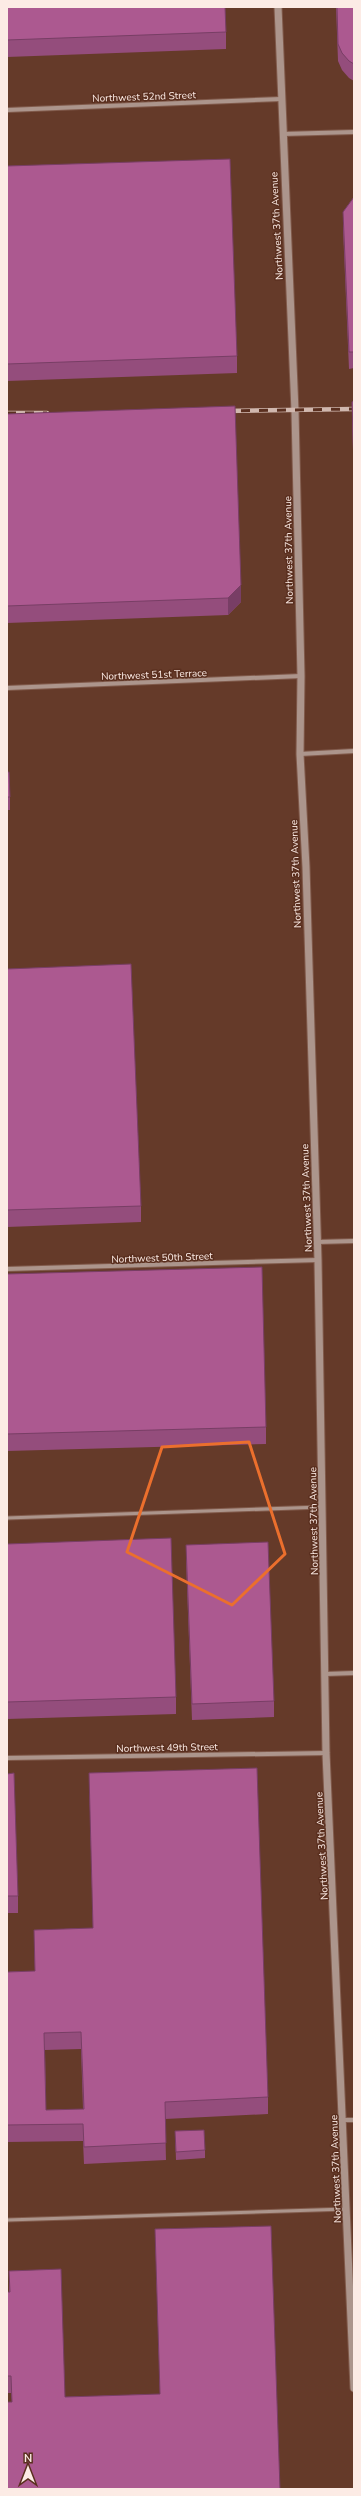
<svg xmlns="http://www.w3.org/2000/svg" width="361" height="2496" font-family="'Nunito Sans',sans-serif">
	<rect width="100%" height="100%" fill="#653a29"/>
	<g fill="none" stroke-linecap="round" stroke-linejoin="round">
		<g stroke="#805a4b" stroke-width="5">
			<path id="service" d="M7,1518l315,-11
				M7,2220l340,-11"/>
		</g>
		<g stroke="#805a4b" stroke-width="6">
			<path id="minor" d="M7,110l274,-11
				M282,134l72,-2
				M7,688l294,-12
				M300,754l54,-3
				M317,1242l37,-1
				M7,1269l311,-9
				M325,1674l29,-1
				M7,1758l319,-5
				M343,2120h11"/>
		</g>
		<g stroke="#805a4b" stroke-width="9">
			<path id="tertiary" d="M278,7l17,404 6,265 -1,78 6,113 12,393 8,493 28,635"/>
		</g>
		<use href="#service" stroke="#ac958c" stroke-width="3"/>
		<use href="#minor" stroke="#ac958c" stroke-width="4"/>
		<use href="#tertiary" stroke="#ac958c" stroke-width="7"/>
		<g stroke="#d0b7ae" stroke-width="4.5">
			<path id="rail" d="M223,411l131,-2
				M7,413h40"/>
		</g>
		<use href="#rail" stroke="#5a2f1f" stroke-width="3" stroke-dasharray="9" stroke-linecap="butt"/>
	</g>
	<path fill="#944d7c" fill-rule="evenodd" d="M7,7l219,25v17l-219,8z
		M336,7h18v74l-5,-3 -7,-8 -4,-9z
		M7,166l230,190v17l-230,8z
		M354,197v171l-5,1 -6,-140v-17z
		M354,401v81l-2,-64v-16z
		M7,414l234,188 -13,13 -221,8z
		M7,772l3,25v13h-3z
		M7,969l134,237v16l-134,5z
		M7,1274l259,153v17l-259,7z
		M7,1544l169,153v17l-169,5z
		M186,1545l88,156v16l-82,3 -6,-159z
		M89,1773l179,324v17l-103,5 1,41 -82,4 -1,-23 -76,1v-170l28,-1 -1,-41 59,-2zM81,2049l2,60 -37,1 -1,-60z
		M7,1774l11,122v17h-11z
		M175,2131l30,19v8l-29,2z
		M155,2229l125,260 -268,-87 -1,-9h-4v-101h2v-21l56,126 95,-3z"/>
	<path fill="#783e65" d="M241,585v17l-13,13v-17z"/>
	<path fill="#ac5990" stroke="#783e65" fill-rule="evenodd" d="M7,7h218l1,25 -219,8z
		M337,7h17v57l-5,-3 -7,-8 -4,-9z
		M230,159l7,197 -230,8v-198z
		M354,197v155h-5l-6,-140z
		M354,401v64l-2,-63z
		M235,406l6,179 -13,13 -221,8v-192z
		M7,772h2l1,25h-3z
		M131,964l10,242 -134,4v-241z
		M262,1267l4,160 -259,7v-160z
		M171,1538l5,159 -169,5v-158z
		M268,1542l6,159 -82,3 -6,-159z
		M257,1768l11,329 -103,5 1,41 -82,4 -1,-23 -76,1v-153l28,-1 -1,-41 59,-2 -4,-155zM81,2032l3,77 -38,1 -2,-77z
		M14,1773l4,123h-11v-122z
		M204,2130l1,20 -29,2 -1,-21z
		M271,2226l9,263h-273v-87h5l-1,-26h-4v-84h3l-1,-21 52,-2 4,128 95,-3 -5,-165z"/>
	<path fill="none" stroke="#eb6f2d" stroke-width="3" stroke-linejoin="round" d="M249,1442l36,112 -53,51 -105,-53 35,-105z"/>
	<g text-anchor="middle" stroke-width="3" stroke-linejoin="round" paint-order="stroke">
		<g font-size="10" fill="#fcebe5" stroke="#5a2f1f">
			<text transform="translate(144 96) rotate(-2)" y="4">Northwest 52nd Street</text>
			<text transform="translate(276 226) rotate(-93)" y="4">Northwest 37th Avenue</text>
			<text transform="translate(288 550) rotate(-91)" y="4">Northwest 37th Avenue</text>
			<text transform="translate(154 674) rotate(-2)" y="4">Northwest 51st Terrace</text>
			<text transform="translate(295 874) rotate(-92)" y="4">Northwest 37th Avenue</text>
			<text transform="translate(306 1198) rotate(-92)" y="4">Northwest 37th Avenue</text>
			<text transform="translate(162 1257) rotate(-2)" y="4">Northwest 50th Street</text>
			<text transform="translate(313 1521) rotate(-91)" y="4">Northwest 37th Avenue</text>
			<text transform="translate(167 1747) rotate(-1)" y="4">Northwest 49th Street</text>
			<text transform="translate(321 1846) rotate(-93)" y="4">Northwest 37th Avenue</text>
			<text transform="translate(335 2169) rotate(-92)" y="4">Northwest 37th Avenue</text>
		</g>
	</g>
	<rect width="361" height="2496" fill="none" stroke="#fcebe5" stroke-width="16"/>
	<g transform="translate(28 2468)" stroke="#5a2f1f" stroke-width="3" paint-order="stroke">
	<path d="M0-3L7 15L0 10L-7 15Z" fill="#fcebe5"/>
	<text y="-6" font-size="11" font-weight="bold" text-anchor="middle" fill="#fcebe5">N</text>
	</g>
</svg>
